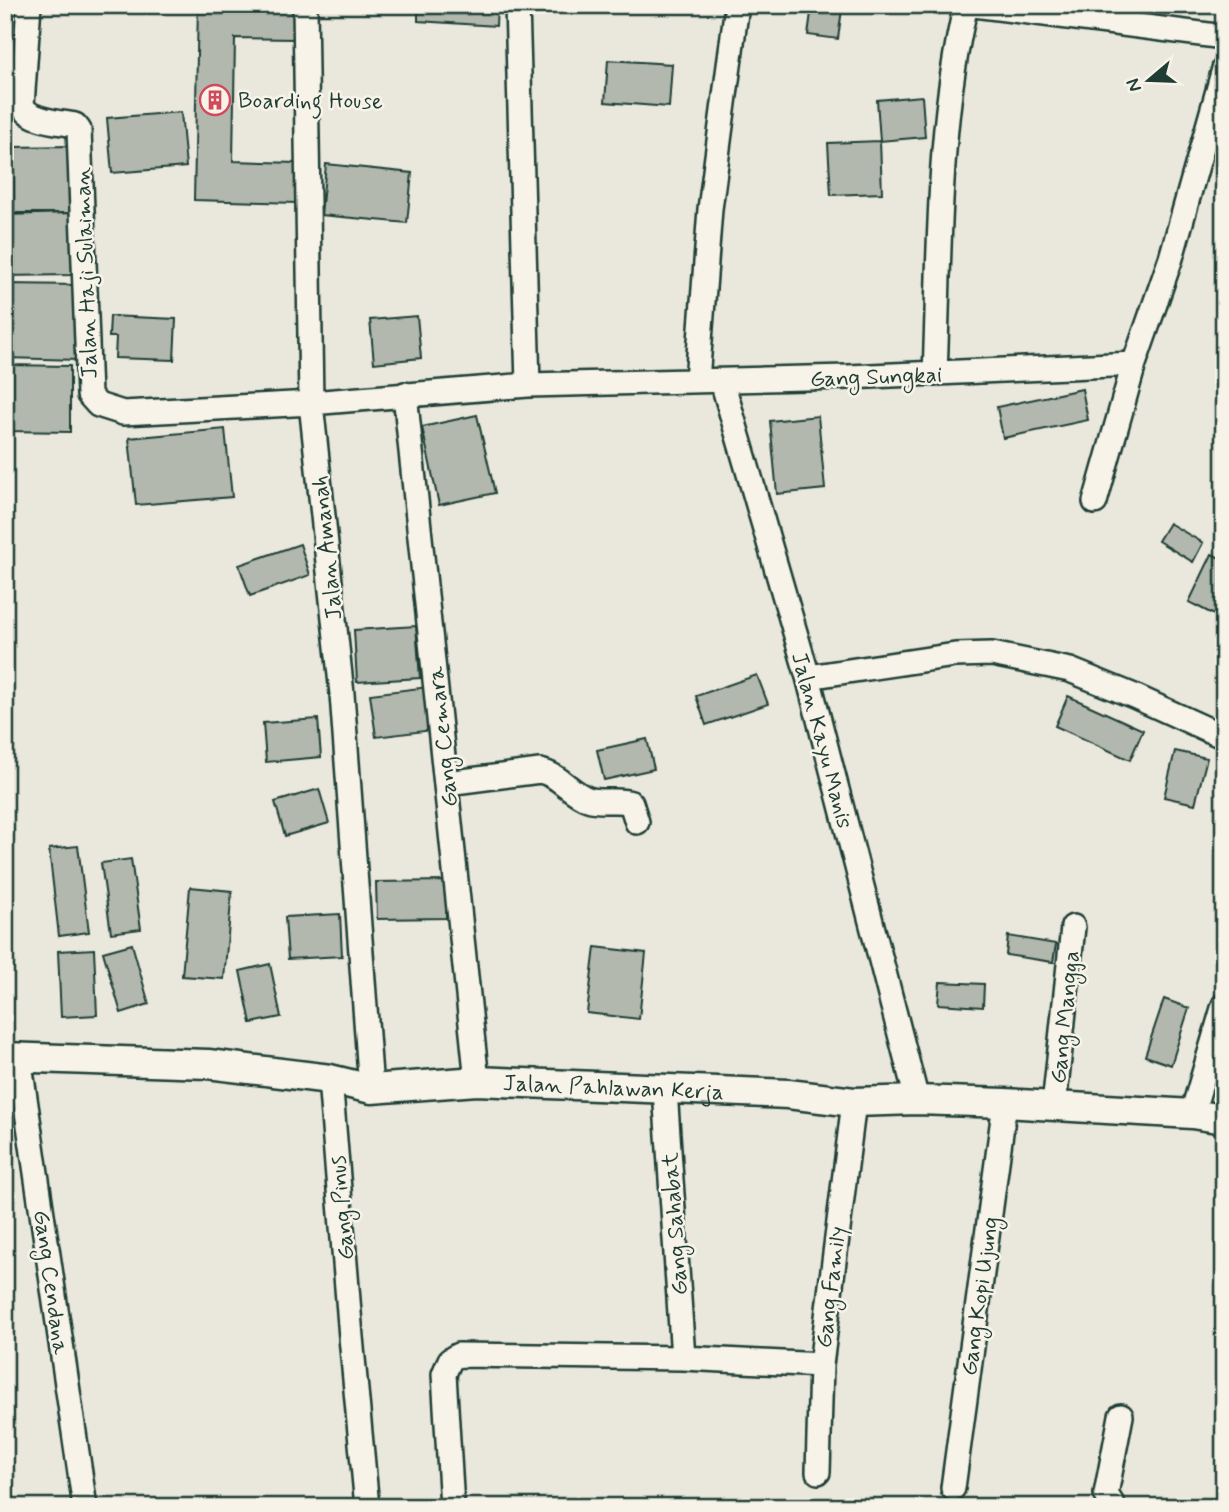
<svg xmlns="http://www.w3.org/2000/svg" width="1229" height="1512" font-family="Mynerve,sans-serif">
	<rect width="100%" height="100%" fill="#eae8dd"/>
	<filter id="ink" filterUnits="userSpaceOnUse"><feTurbulence type="fractalNoise" baseFrequency=".0143" numOctaves="2"/><feDisplacementMap in="SourceGraphic" scale="14" xChannelSelector="R" yChannelSelector="G"/><feConvolveMatrix kernelMatrix="1 2 1 2 8 2 1 2 1" color-interpolation-filters="sRGB"/></filter>
	<g filter="url(#ink)">
		<path fill="#b2b8ae" stroke="#1f3d34" stroke-width="2" d="M198,5h97l-1,34 -59,-1 -2,123 63,2v40l-102,-3z
			M418,5h79l-1,21 -78,-5z
			M812,5l30,4 -4,30 -30,-4z
			M608,60l64,4 -3,43 -64,-5z
			M922,96l3,41 -45,4 -3,-41z
			M181,112l5,55 -74,6 -5,-55z
			M880,141l2,52 -51,2 -3,-52z
			M70,146v67h-56l-1,-66z
			M326,164l86,9 -5,50 -86,-8z
			M70,213l2,62 -67,1v-61z
			M5,284l75,1 -1,75 -74,-2z
			M110,316l66,3 -2,41 -59,-2 1,-21h-7z
			M417,316l4,42 -47,5 -4,-43z
			M5,365l65,1v66l-65,-1z
			M1082,389l6,31 -85,18 -6,-31z
			M477,415l18,78 -56,12 -17,-78z
			M818,416l7,73 -48,5 -7,-73z
			M225,429l7,68 -96,8 -7,-67z
			M1169,523l34,20 -10,19 -35,-21z
			M300,544l10,31 -60,21 -11,-31z
			M1212,554l12,6v60l-35,-18z
			M416,626l4,52 -63,4 -3,-52z
			M757,675l11,29 -62,21 -10,-29z
			M428,687l5,43 -57,7 -6,-43z
			M1068,696l75,34 -13,30 -75,-34z
			M318,719l3,38 -55,5 -3,-39z
			M647,739l7,30 -50,11 -7,-30z
			M1175,751l32,7 -12,46 -31,-7z
			M319,789l10,34 -44,13 -10,-34z
			M78,846l11,86 -30,4 -10,-87z
			M131,859l10,70 -30,4 -10,-70z
			M446,881v37l-69,1 -1,-37z
			M190,887l42,4 -8,88 -42,-3z
			M340,914l2,42 -54,3 -3,-42z
			M1008,936l48,8 -3,18 -47,-7z
			M132,944l17,60 -28,9 -18,-61z
			M595,947l51,6 -7,66 -52,-6z
			M94,949l3,66 -36,2 -3,-66z
			M270,964l11,53 -30,6 -11,-52z
			M940,982l44,2 -1,23 -45,-3z
			M1164,999l25,9 -18,57 -26,-9z"/>
		<g fill="none" stroke-linecap="round" stroke-linejoin="round">
			<g stroke="#1f3d34" stroke-width="28">
				<path id="minor" d="M29,5l-7,100c7,16 37,17 53,20l4,5 10,265 9,10 25,8 188,-10 217,-18 320,-8 286,-13 37,-106 53,-189
					M305,5l6,398 31,291 29,395
					M517,5l11,380
					M974,5l250,32
					M935,374c5,-123 2,-249 31,-369
					M697,381l13,-172 27,-204
					M722,381l86,296 109,423
					M405,394l72,687
					M1095,502l39,-138
					M808,677l147,-22 37,-1 78,16 64,26 90,41
					M447,783l93,-12c20,4 30,22 48,28 14,5 30,-1 43,4l6,19
					M19,1057l66,450
					M330,1079l21,258 16,170
					M665,1090l18,268
					M1054,1106l19,-179
					M1192,1114l32,-109
					M818,1472l3,-107 33,-263
					M953,1488l52,-385
					M452,1507l-8,-133 6,-14 8,-5 225,3 138,7
					M1114,1507l-8,-13 15,-78"/>
			</g>
			<g stroke="#1f3d34" stroke-width="33">
				<g id="tertiary">
					<path id="s1" d="M5,1057l203,7 122,15 41,10 106,-8 311,13 66,8 63,-2 88,3 187,11 32,5"/>
				</g>
			</g>
			<use href="#minor" stroke="#f7f3e8" stroke-width="23"/>
			<use href="#tertiary" stroke="#f7f3e8" stroke-width="28"/>
		</g>
	</g>
	<defs>
		<g id="building-ring" transform="scale(1.575)"><circle r="9.5" fill="#f7f3e8" stroke="#d1495b" stroke-width="1.5"/><path d="M-4-6H4V6H1V3H-1V6H-4ZM-2.5-4.3h1.7v1.8h-1.7ZM.8-4.3h1.7v1.8H.8ZM-2.5-1h1.7V.8h-1.7ZM.8-1h1.7V.8H.8Z" fill="#d1495b"/></g>
	</defs>
	<g fill-rule="evenodd">
		<use href="#building-ring" x="215" y="100"/>
	</g>
	<g text-anchor="middle" stroke-width="5" stroke-linejoin="round" paint-order="stroke">
		<g font-size="23" fill="#1f3d34" stroke="#f7f3e8" text-anchor="start">
			<text x="238" y="108">Boarding House</text>
		</g>
		<g font-size="23" fill="#1f3d34" stroke="#f7f3e8">
			<text transform="translate(85 273) rotate(-92)" y="8">Jalan Haji Sulaiman</text>
			<text transform="translate(876 376) rotate(-2)" y="8">Gang Sungkai</text>
			<text transform="translate(326 548) rotate(-96)" y="8">Jalan Amanah</text>
			<text transform="translate(442 737) rotate(-96)" y="8">Gang Cemara</text>
			<text transform="translate(823 740) rotate(75)" y="8">Jalan Kayu Manis</text>
			<text transform="translate(1064 1017) rotate(-84)" y="8">Gang Mangga</text>
			<text dy="8" stroke="none"><textPath href="#s1" startOffset="611">Jalan Pahlawan Kerja</textPath></text>
			<text transform="translate(341 1208) rotate(-95)" y="8">Gang Pinus</text>
			<text transform="translate(674 1224) rotate(-94)" y="8">Gang Sahabat</text>
			<text transform="translate(52 1282) rotate(82)" y="8">Gang Cendana</text>
			<text transform="translate(830 1287) rotate(-83)" y="8">Gang Family</text>
			<text transform="translate(979 1296) rotate(-82)" y="8">Gang Kopi Ujung</text>
		</g>
	</g>
	<rect width="1229" height="1512" fill="none" stroke="#f7f3e8" stroke-width="28"/>
	<rect x="14" y="14" width="1201" height="1484" fill="none" stroke="#1f3d34" stroke-width="2.5" filter="url(#ink)"/>
	<g transform="translate(1149 80) rotate(251)" stroke="#f7f3e8" stroke-width="5" paint-order="stroke">
	<path d="M0-5L12 26L0 18L-12 26Z" fill="#1f3d34"/>
	<text y="-10" font-size="19" font-weight="bold" text-anchor="middle" fill="#1f3d34">N</text>
	</g>
</svg>
